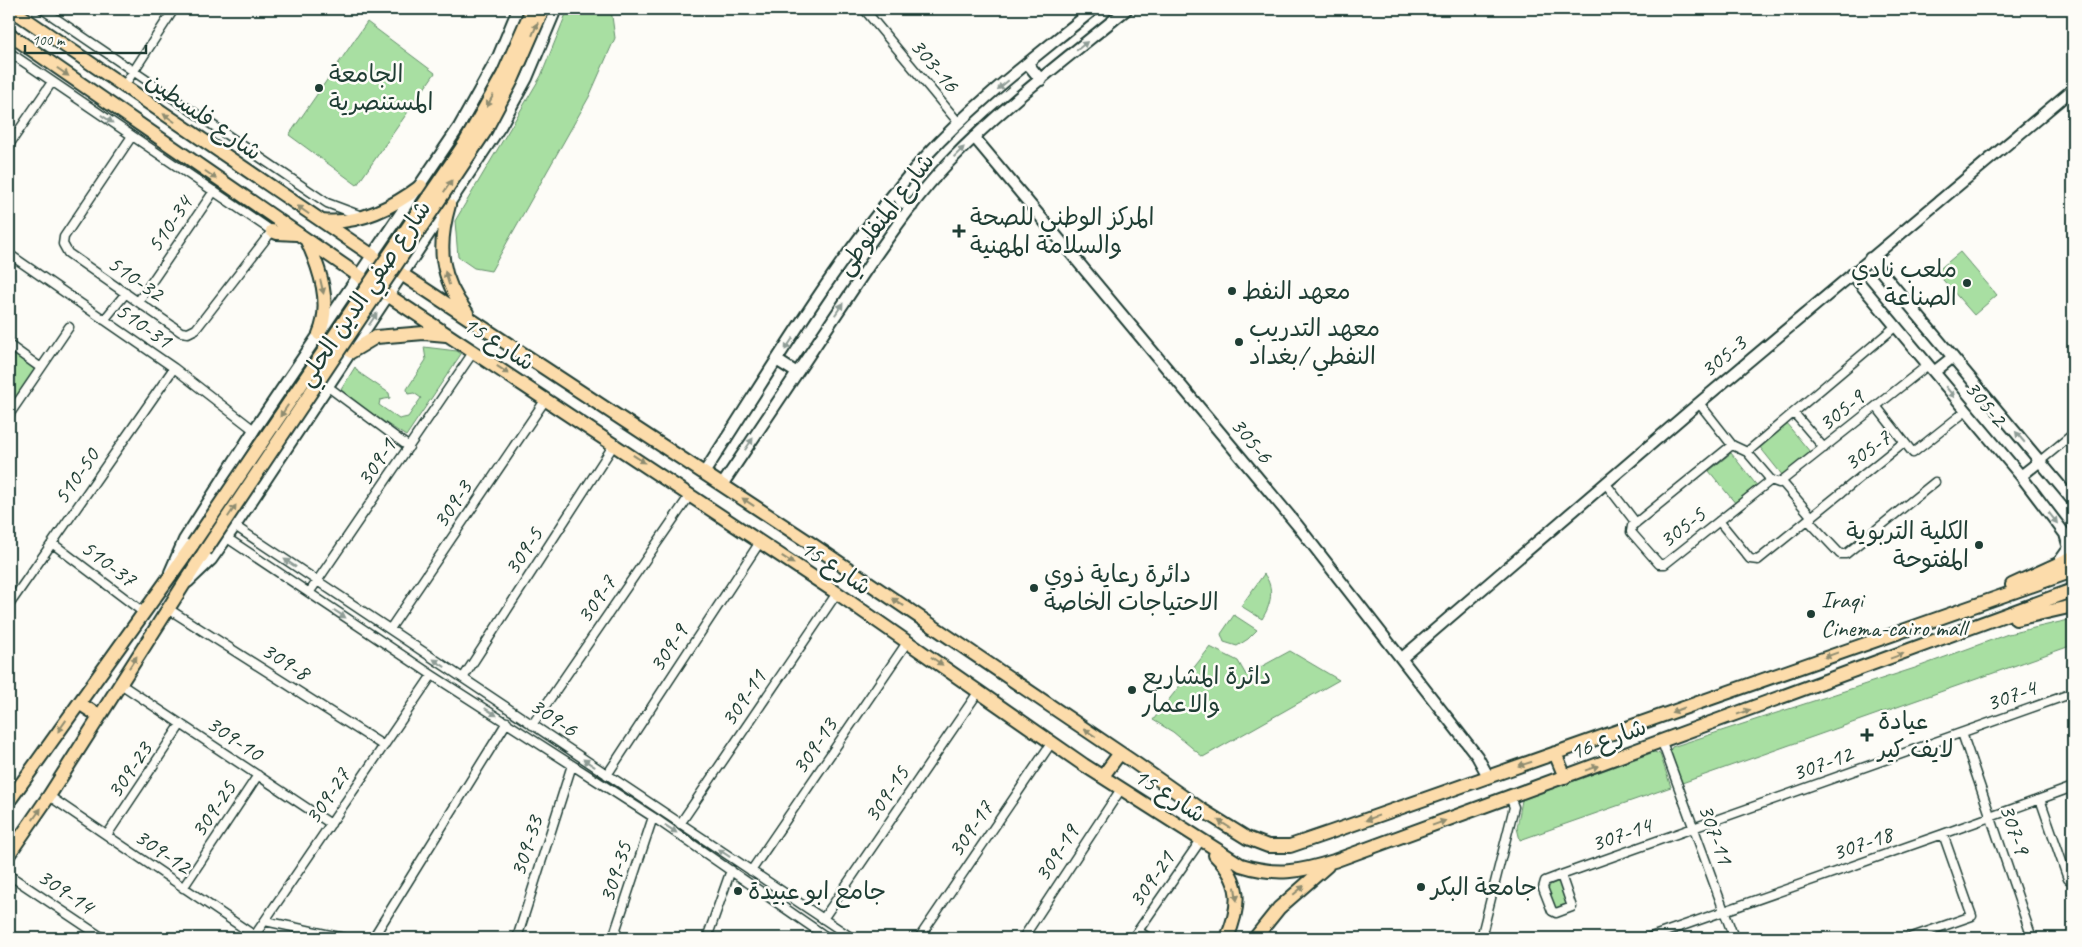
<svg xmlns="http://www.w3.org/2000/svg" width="2082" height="947" font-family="Caveat,'Playpen Sans Arabic',sans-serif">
	<rect width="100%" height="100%" fill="#fdfcf7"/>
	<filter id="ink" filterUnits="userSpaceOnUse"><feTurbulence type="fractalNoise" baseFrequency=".02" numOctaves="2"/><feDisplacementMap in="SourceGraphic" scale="10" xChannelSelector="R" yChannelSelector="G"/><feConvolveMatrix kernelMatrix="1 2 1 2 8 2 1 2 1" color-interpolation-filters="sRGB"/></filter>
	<g filter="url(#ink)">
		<path fill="#a8dfa2" stroke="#648e6b" d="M568,9h43l4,29 -26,59 -98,174 -17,-3 -16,-11 -3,-36 86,-145z
			M367,22l68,51 -78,112 -68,-50z
			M1960,252l37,43 -23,20 -38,-43z
			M9,345l32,23 -32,47z
			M424,347l33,4 4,3 -55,82 -67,-43 16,-26 3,5 31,21 1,5 -10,2 -1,5 20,14 9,-2 13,-19 -7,-5 -6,1 -1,-5 19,-29z
			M1786,423l25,30 -28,23 -24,-30z
			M1731,453l27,34 -22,17 -27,-33z
			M1264,574c11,14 7,31 -2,45l-21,-13z
			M1234,615l23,15 -9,9 -11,7 -13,-4 -3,-8z
			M2073,619v26l-391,138 -12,-32 2,-4 243,-79 93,-34z
			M1210,647l28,14 8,14 44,-24 49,29 -136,77 -30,-25 -20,-12z
			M1654,752l6,2 11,33 -151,53 -3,-12 5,-28z
			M1557,882l4,1 7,19 -1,5 -13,2 -6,-19 2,-5z"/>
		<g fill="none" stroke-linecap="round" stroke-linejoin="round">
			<g stroke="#1f3d34" stroke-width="11">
				<path id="minor" d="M42,9l285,194 32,12
					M864,9l94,113
					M9,52l263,179 -76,98 -8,4 -7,-1 -113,-79 -5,-9 1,-7 68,-101
					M124,86l50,-77
					M9,145l43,-63
					M9,254l165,114 80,62
					M138,302l76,-111
					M104,320l22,-27
					M9,345l32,23
					M327,386l82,61
					M1699,403l33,42 15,7 24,28 8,3 149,-118
					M1876,406l37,47 53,-42
					M1794,413l30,35
					M9,415l60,-88
					M1732,445l-100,81 -1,6 28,32h6l106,-84
					M1747,452l149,-126
					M2040,461l33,-27
					M1782,482l30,35
					M1606,484l30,39
					M1808,520l32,34h6l89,-72
					M1719,521l31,38 8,1 146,-118
					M235,526l617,412
					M227,538l205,137 221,142 175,121
					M52,543l91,69
					M309,593l165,-242
					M9,605l165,-237
					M167,608l217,138
					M390,629l156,-230
					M463,678l152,-235
					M119,683l212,141
					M532,725l158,-230
					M1962,733l70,205
					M1662,742l72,196
					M607,775l153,-233
					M2073,787l-33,12 28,80 5,-2
					M49,796l206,140
					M680,824l157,-231
					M1943,834l97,-35
					M107,835l74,-111
					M751,871l157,-230
					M9,875l94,63
					M1561,875l11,32 -16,6 -4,-2 -9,-23 2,-7 16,-6 512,-182
					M183,888l75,-113
					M823,919l156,-228
					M265,921l79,17
					M1138,931l11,7
					M253,938l179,-263
					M373,938l134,-216
					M517,938l55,-173
					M613,938l40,-121
					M707,938l24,-68
					M919,938l133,-196
					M1023,938l98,-149
					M1133,938l68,-98
					M1481,938l33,-131 -4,-10
					M1648,938l295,-104 29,82 -63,22"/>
			</g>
			<g stroke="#1f3d34" stroke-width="14">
				<path id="tertiary" d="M1028,64l13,16
					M974,137l324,389 179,230 11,20
					M896,191l5,11 11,4
					M882,209l12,2 6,10
					M1870,258l203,243
					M1852,274l169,202 44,58 4,14 -10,14
					M778,361l19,12
					M1934,372l19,-15
					M704,473c70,-107 135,-221 222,-317 50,-55 111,-100 168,-147
					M2021,476l19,-15
					M722,485l152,-227c23,-33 47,-67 75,-96 54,-56 118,-104 178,-153
					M170,572l14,-32 70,-110 205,-303 39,-70 20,-48
					M188,582l23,-22 24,-34 265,-399 27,-49 29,-69
					M1402,658l297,-255 374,-314"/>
			</g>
			<g stroke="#1f3d34" stroke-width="16">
				<path id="primary" d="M11,9l368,251
					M9,34l356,246
					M449,205c-12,42 -9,73 18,108
					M322,221c35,4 71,-14 99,-35
					M272,231l5,2 19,1
					M307,241c13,28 25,63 12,93
					M397,271l413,272 325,220 67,47 45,28 21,8h22l44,-15 739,-260
					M383,292l454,301 247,172 157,100c35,11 59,7 93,-4l739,-271
					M351,352l25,-15 48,-4 22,2
					M2012,585l61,-28
					M2016,619l57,-13
					M79,703l20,13
					M1555,753l10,24
					M1103,776l17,-23
					M9,801l184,-257
					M9,854l40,-58 156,-245
					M1215,855c27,27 26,49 12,83
					M1255,938l24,-30 48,-42"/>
			</g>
			<use href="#minor" stroke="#fdfcf7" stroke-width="8"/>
			<use href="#tertiary" stroke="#fdfcf7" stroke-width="10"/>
			<use href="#primary" stroke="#fcdcab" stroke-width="12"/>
			<g stroke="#1f3d34" stroke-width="16" stroke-linecap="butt">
				<path id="primary-bridge" d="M193,544l272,-401 38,-68 29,-66
					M205,551l279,-418 28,-53 31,-71"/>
			</g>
			<use href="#primary-bridge" stroke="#fcdcab" stroke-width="12"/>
		</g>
		<defs><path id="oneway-solid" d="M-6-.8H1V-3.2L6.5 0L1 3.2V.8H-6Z" transform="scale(1.25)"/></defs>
		<g fill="#8e8c70">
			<use href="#oneway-solid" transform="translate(535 29) rotate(-67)"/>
			<use href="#oneway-solid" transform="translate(63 72) rotate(35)"/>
			<use href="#oneway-solid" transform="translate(490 101) rotate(119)"/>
			<use href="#oneway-solid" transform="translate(169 118) rotate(-145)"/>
			<use href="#oneway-solid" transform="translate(211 175) rotate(35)"/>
			<use href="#oneway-solid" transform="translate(448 186) rotate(-56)"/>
			<use href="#oneway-solid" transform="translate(303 210) rotate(-145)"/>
			<use href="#oneway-solid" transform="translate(447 278) rotate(-107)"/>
			<use href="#oneway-solid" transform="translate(322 287) rotate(77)"/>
			<use href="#oneway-solid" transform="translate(503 370) rotate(34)"/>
			<use href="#oneway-solid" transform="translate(284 411) rotate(124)"/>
			<use href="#oneway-solid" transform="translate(639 459) rotate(34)"/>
			<use href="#oneway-solid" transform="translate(748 502) rotate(-146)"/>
			<use href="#oneway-solid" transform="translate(232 511) rotate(-56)"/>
			<use href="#oneway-solid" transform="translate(788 560) rotate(33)"/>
			<use href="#oneway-solid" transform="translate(898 602) rotate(-146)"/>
			<use href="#oneway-solid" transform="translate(1831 655) rotate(160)"/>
			<use href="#oneway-solid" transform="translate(1897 656) rotate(-20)"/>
			<use href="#oneway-solid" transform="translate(937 661) rotate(35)"/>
			<use href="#oneway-solid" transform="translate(133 662) rotate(-57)"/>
			<use href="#oneway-solid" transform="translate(1678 710) rotate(160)"/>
			<use href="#oneway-solid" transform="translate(1744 712) rotate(-20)"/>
			<use href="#oneway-solid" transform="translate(62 726) rotate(125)"/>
			<use href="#oneway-solid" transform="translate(1090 733) rotate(-146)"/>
			<use href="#oneway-solid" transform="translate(1525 764) rotate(162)"/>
			<use href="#oneway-solid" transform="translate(1592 768) rotate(-20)"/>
			<use href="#oneway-solid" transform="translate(37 814) rotate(-55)"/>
			<use href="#oneway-solid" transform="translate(1372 818) rotate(160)"/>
			<use href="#oneway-solid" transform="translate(1439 823) rotate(-20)"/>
			<use href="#oneway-solid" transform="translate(1224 824) rotate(-148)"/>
			<use href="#oneway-solid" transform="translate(1299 890) rotate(-40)"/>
			<use href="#oneway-solid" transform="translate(1236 894) rotate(82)"/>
		</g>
		<g fill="#8e9c96">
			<use href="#oneway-solid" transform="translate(1082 46) rotate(-39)"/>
			<use href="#oneway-solid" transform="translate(1003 85) rotate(140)"/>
			<use href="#oneway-solid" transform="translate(107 119) rotate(34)"/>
			<use href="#oneway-solid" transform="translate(959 152) rotate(-44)"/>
			<use href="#oneway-solid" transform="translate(839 309) rotate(-56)"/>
			<use href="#oneway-solid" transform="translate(373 319) rotate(-56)"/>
			<use href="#oneway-solid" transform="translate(789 344) rotate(123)"/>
			<use href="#oneway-solid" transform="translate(1950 392) rotate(50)"/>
			<use href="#oneway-solid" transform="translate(2020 437) rotate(-130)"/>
			<use href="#oneway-solid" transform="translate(749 444) rotate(-56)"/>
			<use href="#oneway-solid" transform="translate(2053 518) rotate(52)"/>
			<use href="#oneway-solid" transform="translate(290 563) rotate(-146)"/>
			<use href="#oneway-solid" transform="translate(340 614) rotate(34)"/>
			<use href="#oneway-solid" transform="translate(439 663) rotate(-146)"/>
			<use href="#oneway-solid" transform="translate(491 712) rotate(32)"/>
			<use href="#oneway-solid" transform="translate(589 763) rotate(-146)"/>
			<use href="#oneway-solid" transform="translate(671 829) rotate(34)"/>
			<use href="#oneway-solid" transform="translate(724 853) rotate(-146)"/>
		</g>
	</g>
	<g fill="#1f3d34" stroke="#fdfcf7" stroke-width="2">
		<circle cx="319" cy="88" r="5"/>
		<path d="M956.5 223.5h5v5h5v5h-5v5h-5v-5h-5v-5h5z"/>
		<circle cx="1967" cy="283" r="5"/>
		<circle cx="1232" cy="291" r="5"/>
		<circle cx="1239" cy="342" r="5"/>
		<circle cx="1979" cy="545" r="5"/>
		<circle cx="1034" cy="588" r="5"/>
		<circle cx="1811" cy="614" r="5"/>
		<circle cx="1132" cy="690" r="5"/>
		<path d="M1864.5 727.5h5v5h5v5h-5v5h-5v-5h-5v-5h5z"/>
		<circle cx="1421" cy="887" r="5"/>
		<circle cx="738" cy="891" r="5"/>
	</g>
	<g text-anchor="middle" stroke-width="5" stroke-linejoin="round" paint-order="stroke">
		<g font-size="24" fill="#1f3d34" stroke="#fdfcf7">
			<text transform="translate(935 65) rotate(50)" y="8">303-16</text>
			<text transform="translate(204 116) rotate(35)" y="8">شارع فلسطين</text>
			<text transform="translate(885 214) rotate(-53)" y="8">شارع المنفلوطي</text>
			<text transform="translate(169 224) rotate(-56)" y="8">510-34</text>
			<text transform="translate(136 278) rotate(35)" y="8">510-32</text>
			<text transform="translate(364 293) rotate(-56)" y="8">شارع صفي الدين الحلي</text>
			<text transform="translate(144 325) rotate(35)" y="8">510-31</text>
			<text transform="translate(499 343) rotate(33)" y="8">شارع 15</text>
			<text transform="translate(1723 356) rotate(-40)" y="8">305-3</text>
			<text transform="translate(1986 403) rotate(50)" y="8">305-2</text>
			<text transform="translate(1841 410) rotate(-39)" y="8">305-9</text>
			<text transform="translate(1252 440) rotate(50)" y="8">305-6</text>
			<text transform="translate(1867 450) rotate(-36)" y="8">305-7</text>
			<text transform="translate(376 462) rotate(-56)" y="8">309-1</text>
			<text transform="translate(76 476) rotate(-55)" y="8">510-50</text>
			<text transform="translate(452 504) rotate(-56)" y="8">309-3</text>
			<text transform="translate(1682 527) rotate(-38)" y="8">305-5</text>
			<text transform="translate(523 551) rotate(-57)" y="8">309-5</text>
			<text transform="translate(109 563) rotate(37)" y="8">510-37</text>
			<text transform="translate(836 567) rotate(34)" y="8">شارع 15</text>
			<text transform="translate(596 599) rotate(-56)" y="8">309-7</text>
			<text transform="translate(668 648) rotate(-57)" y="8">309-9</text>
			<text transform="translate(286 661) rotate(32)" y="8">309-8</text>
			<text transform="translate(2011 695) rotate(-20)" y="8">307-4</text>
			<text transform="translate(743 698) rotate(-56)" y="8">309-11</text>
			<text transform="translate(554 717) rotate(34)" y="8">309-6</text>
			<text transform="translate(235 738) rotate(34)" y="8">309-10</text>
			<text transform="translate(1608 739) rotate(-20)" y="8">شارع 16</text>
			<text transform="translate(814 746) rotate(-56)" y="8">309-13</text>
			<text transform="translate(1822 763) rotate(-20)" y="8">307-12</text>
			<text transform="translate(129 770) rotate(-56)" y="8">309-23</text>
			<text transform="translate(886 794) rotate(-56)" y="8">309-15</text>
			<text transform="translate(1170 795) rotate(33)" y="8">شارع 15</text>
			<text transform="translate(327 796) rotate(-56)" y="8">309-27</text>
			<text transform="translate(213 809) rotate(-56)" y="8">309-25</text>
			<text transform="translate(970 829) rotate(-56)" y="8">309-17</text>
			<text transform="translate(2015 829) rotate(71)" y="8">307-9</text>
			<text transform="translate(1621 834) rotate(-19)" y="8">307-14</text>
			<text transform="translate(1716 834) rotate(70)" y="8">307-11</text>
			<text transform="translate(1862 843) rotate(-19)" y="8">307-18</text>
			<text transform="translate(526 846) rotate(-72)" y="8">309-33</text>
			<text transform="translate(163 851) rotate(34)" y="8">309-12</text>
			<text transform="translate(1056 853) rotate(-57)" y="8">309-19</text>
			<text transform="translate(615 872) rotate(-72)" y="8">309-35</text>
			<text transform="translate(1151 879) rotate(-55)" y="8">309-21</text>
			<text transform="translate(66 891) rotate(34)" y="8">309-14</text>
		</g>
		<g font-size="24" fill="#1f3d34" stroke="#fdfcf7" text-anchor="start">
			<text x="329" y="82">الجامعة<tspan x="329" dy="28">المستنصرية</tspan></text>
			<text x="970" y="225">المركز الوطني للصحة<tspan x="970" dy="28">والسلامة المهنية</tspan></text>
			<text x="1957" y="277" text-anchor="end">ملعب نادي<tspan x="1957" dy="28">الصناعة</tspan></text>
			<text x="1242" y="299">معهد النفط</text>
			<text x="1249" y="336">معهد التدريب<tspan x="1249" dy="28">النفطي /بغداد</tspan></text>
			<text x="1969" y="539" text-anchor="end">الكلية التربوية<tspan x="1969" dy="28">المفتوحة</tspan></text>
			<text x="1044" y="582">دائرة رعاية ذوي<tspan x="1044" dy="28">الاحتياجات الخاصة</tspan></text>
			<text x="1821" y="608">Iraqi<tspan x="1821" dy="28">Cinema-cairo mall</tspan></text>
			<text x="1142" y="684">دائرة المشاريع<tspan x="1142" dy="28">والاعمار</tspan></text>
			<text x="1878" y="729">عيادة<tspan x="1878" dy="28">لايف كير</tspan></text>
			<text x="1431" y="895">جامعة البكر</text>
			<text x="748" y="899">جامع ابو عبيدة</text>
		</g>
	</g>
	<rect width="2082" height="947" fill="none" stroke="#fdfcf7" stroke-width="30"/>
	<rect x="15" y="15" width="2052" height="917" fill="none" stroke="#1f3d34" stroke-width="2" filter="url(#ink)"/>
	<path d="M25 45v8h121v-8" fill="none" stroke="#1f3d34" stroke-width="2.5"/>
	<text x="32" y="45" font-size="15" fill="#1f3d34" stroke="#fdfcf7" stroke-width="4" paint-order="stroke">100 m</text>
</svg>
